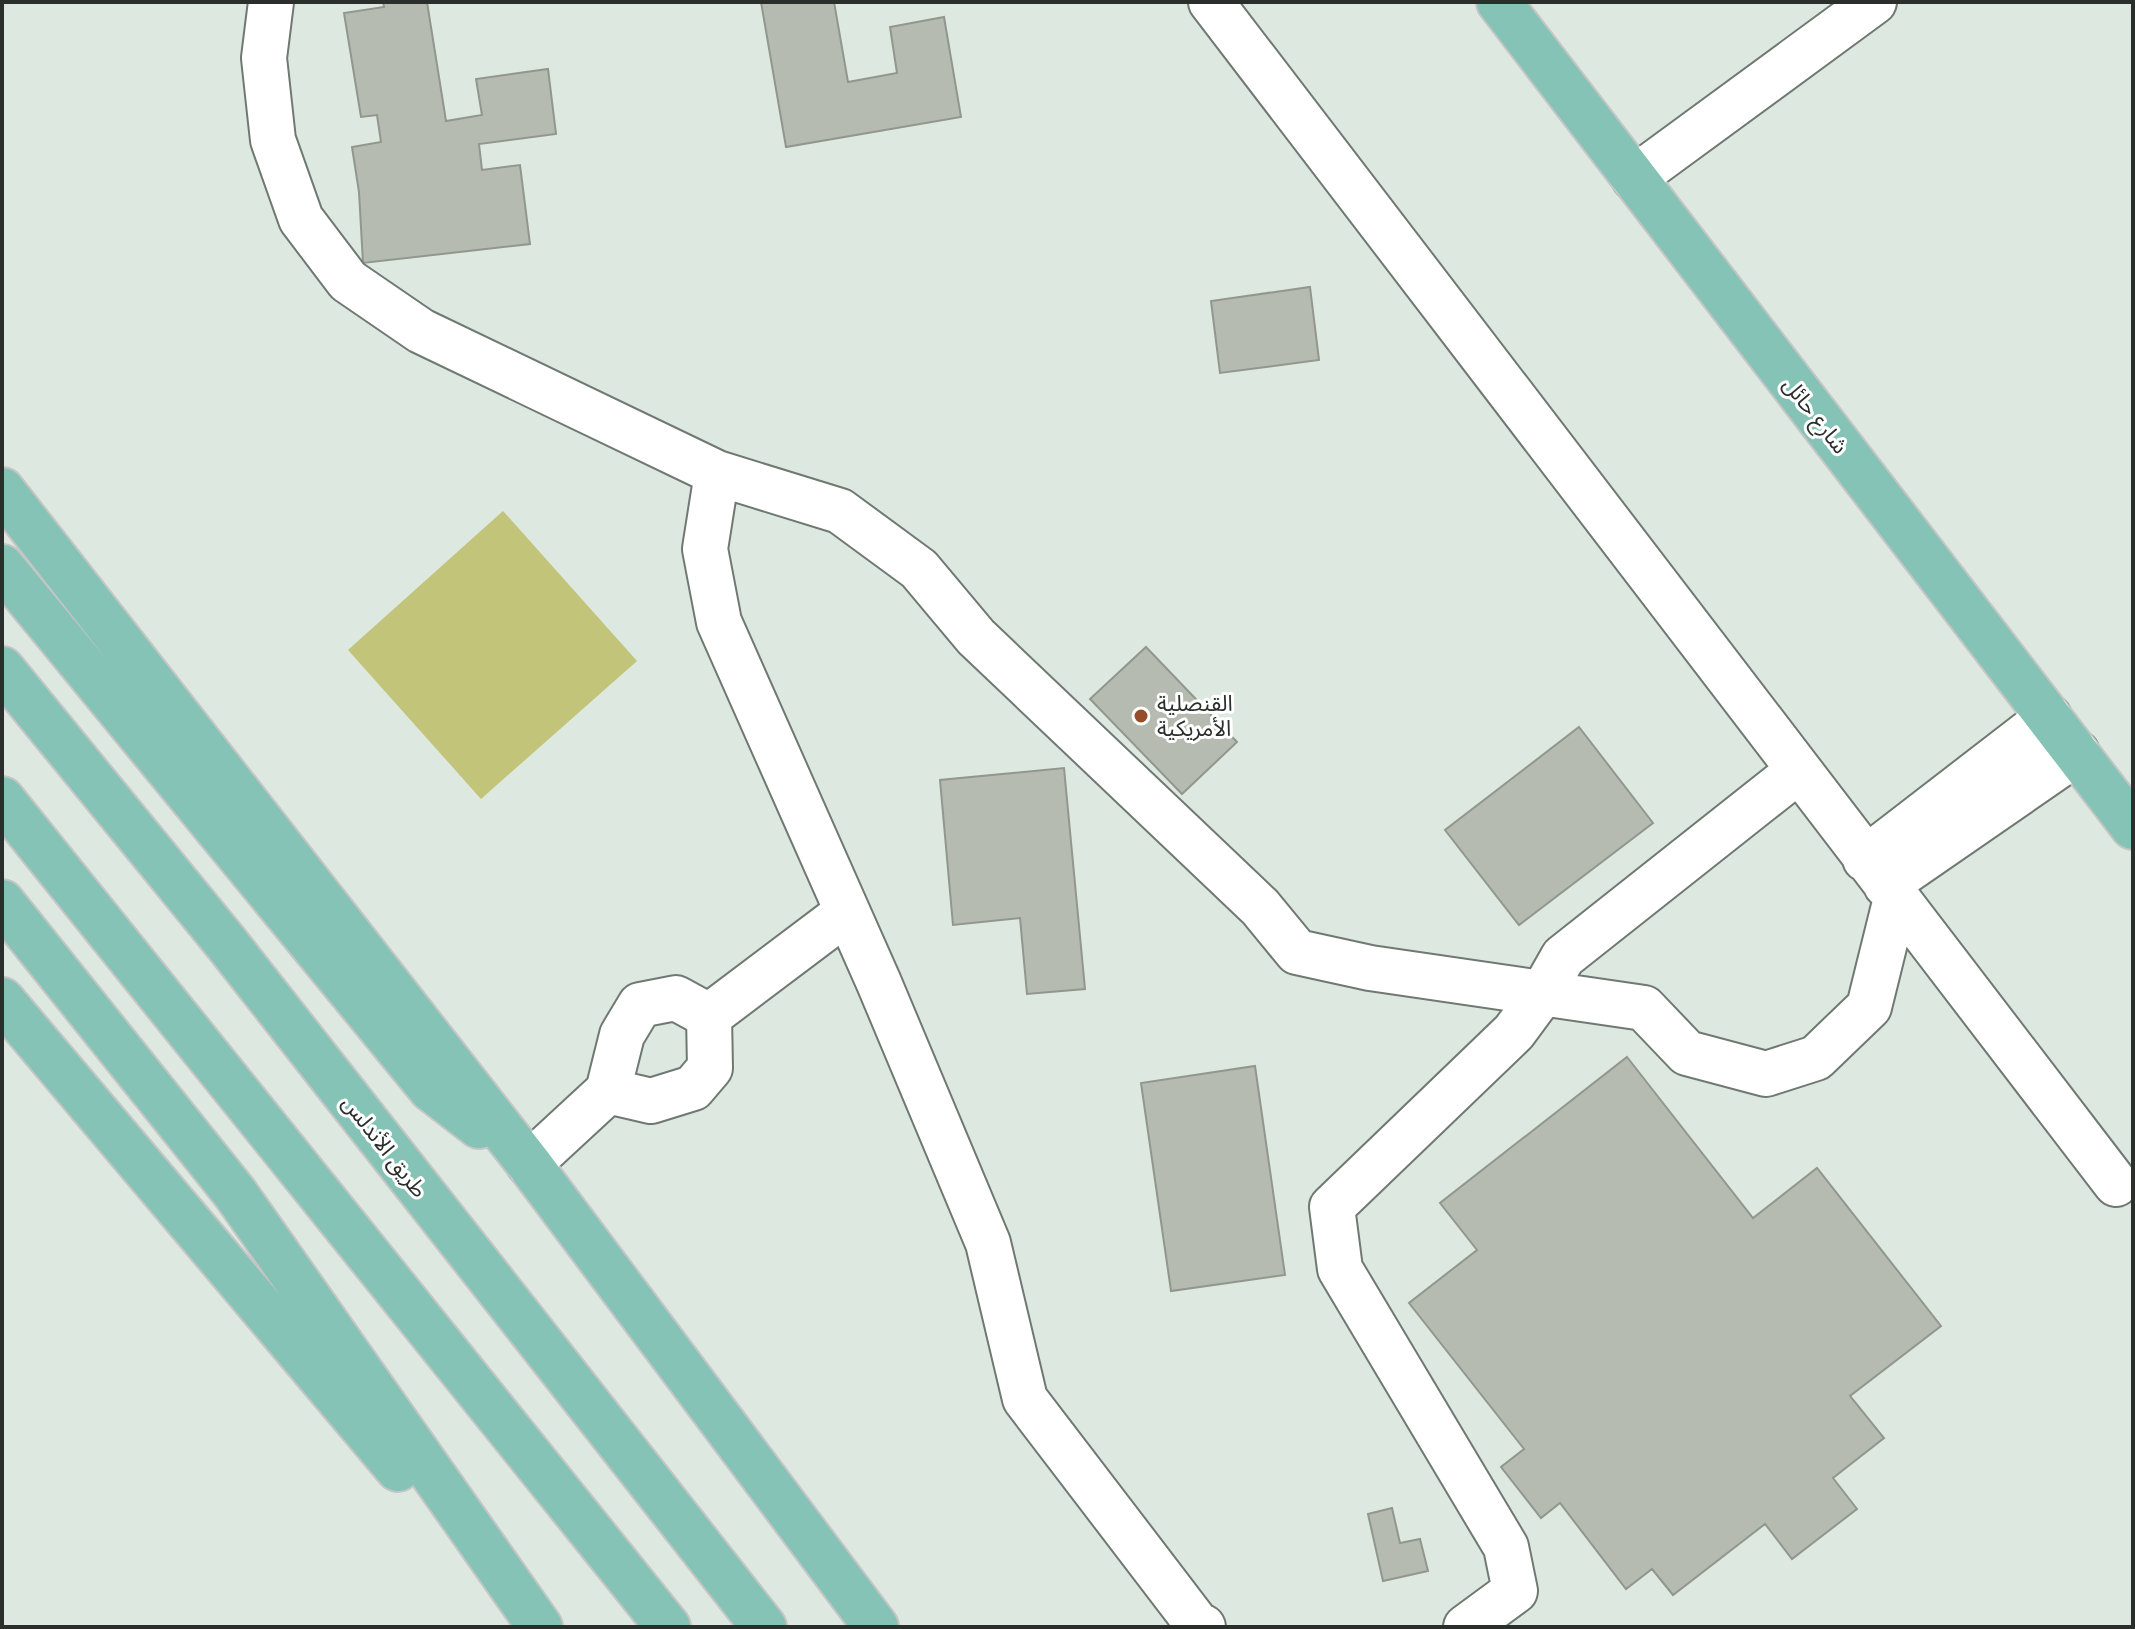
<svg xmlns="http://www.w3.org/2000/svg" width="2135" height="1629" font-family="'Fira Sans','Noto Sans Arabic',sans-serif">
	<rect width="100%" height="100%" fill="#dde8e0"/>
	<path fill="#c1c479" d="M503,511l134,150 -156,138 -133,-149z"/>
	<path fill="#b5bbb0" stroke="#91978c" stroke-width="2" d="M383,2h44l19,119 36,-6 -6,-36 72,-10 8,65 -77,10 3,26 38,-5 10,79 -167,19 -4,-71 -7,-45 29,-5 -4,-27 -16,2 -17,-104 40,-6z
		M761,2h73l14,80 49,-9 -7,-46 54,-10 17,100 -175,30z
		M1310,287l9,73 -99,13 -9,-72z
		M1146,647l91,95 -55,52 -92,-95z
		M1579,727l74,96 -134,102 -74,-95z
		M1064,768l21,221 -58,5 -7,-76 -67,7 -13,-145z
		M1627,1057l126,161 64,-50 124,158 -91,70 34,42 -51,40 24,31 -65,50 -27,-35 -92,71 -21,-26 -26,20 -66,-86 -19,15 -40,-51 23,-18 -115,-146 68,-53 -37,-47z
		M1255,1066l30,209 -114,16 -30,-208z
		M1392,1508l8,35 20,-4 8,32 -45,10 -15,-67z"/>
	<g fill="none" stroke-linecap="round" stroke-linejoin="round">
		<g stroke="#6f7972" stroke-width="48">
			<path id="minor" d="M271,2l-7,56 9,82 28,79 47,62 73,50 296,142 123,38 79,58 57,68 284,270 37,45 73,16 274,40 43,45 79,21 50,-16 53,-51 27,-109
				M1211,2l905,1182
				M1634,178l240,-176
				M717,473l-12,76 14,73 160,361 109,260 37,156 172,225 6,3
				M1865,859l184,-142
				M1886,885l191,-132
				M709,1016l138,-104
				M529,1164l79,-73 43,10 42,-13 17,-20 -1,-52 -33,-18 -36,7 -18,30 -14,56
				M1466,1627l49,-36 -9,-44 -166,-278 -8,-62 182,-175 28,-38 21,-37 235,-186"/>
		</g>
		<g stroke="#c4c5c4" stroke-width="48">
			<path id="major" d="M1499,2l634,825
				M2,490l527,674 347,463
				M2,567l429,522 48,37
				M2,669l225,275 537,683
				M2,799l666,828
				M2,902l233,291 305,434
				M2,1000l396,469"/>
		</g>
		<use href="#minor" stroke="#fff" stroke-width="44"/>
		<use href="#major" stroke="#84c3b5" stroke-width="44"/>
	</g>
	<circle fill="#964e2a" stroke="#fff" stroke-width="3" cx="1141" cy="716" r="8"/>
	<g text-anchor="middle" stroke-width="6" stroke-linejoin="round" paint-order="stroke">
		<g font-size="22" fill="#2b2f2c" stroke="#fff">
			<text transform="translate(1816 415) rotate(52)" y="8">شارع حائل</text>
			<text transform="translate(385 1146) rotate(52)" y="8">طريق الأندلس</text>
		</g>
		<g font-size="22" fill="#2b2f2c" stroke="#fff" text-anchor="start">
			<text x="1157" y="711">القنصلية<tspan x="1157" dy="25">الأمريكية</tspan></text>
		</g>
	</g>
	<rect width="2135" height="1629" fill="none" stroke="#2b2f2c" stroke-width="8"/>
</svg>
